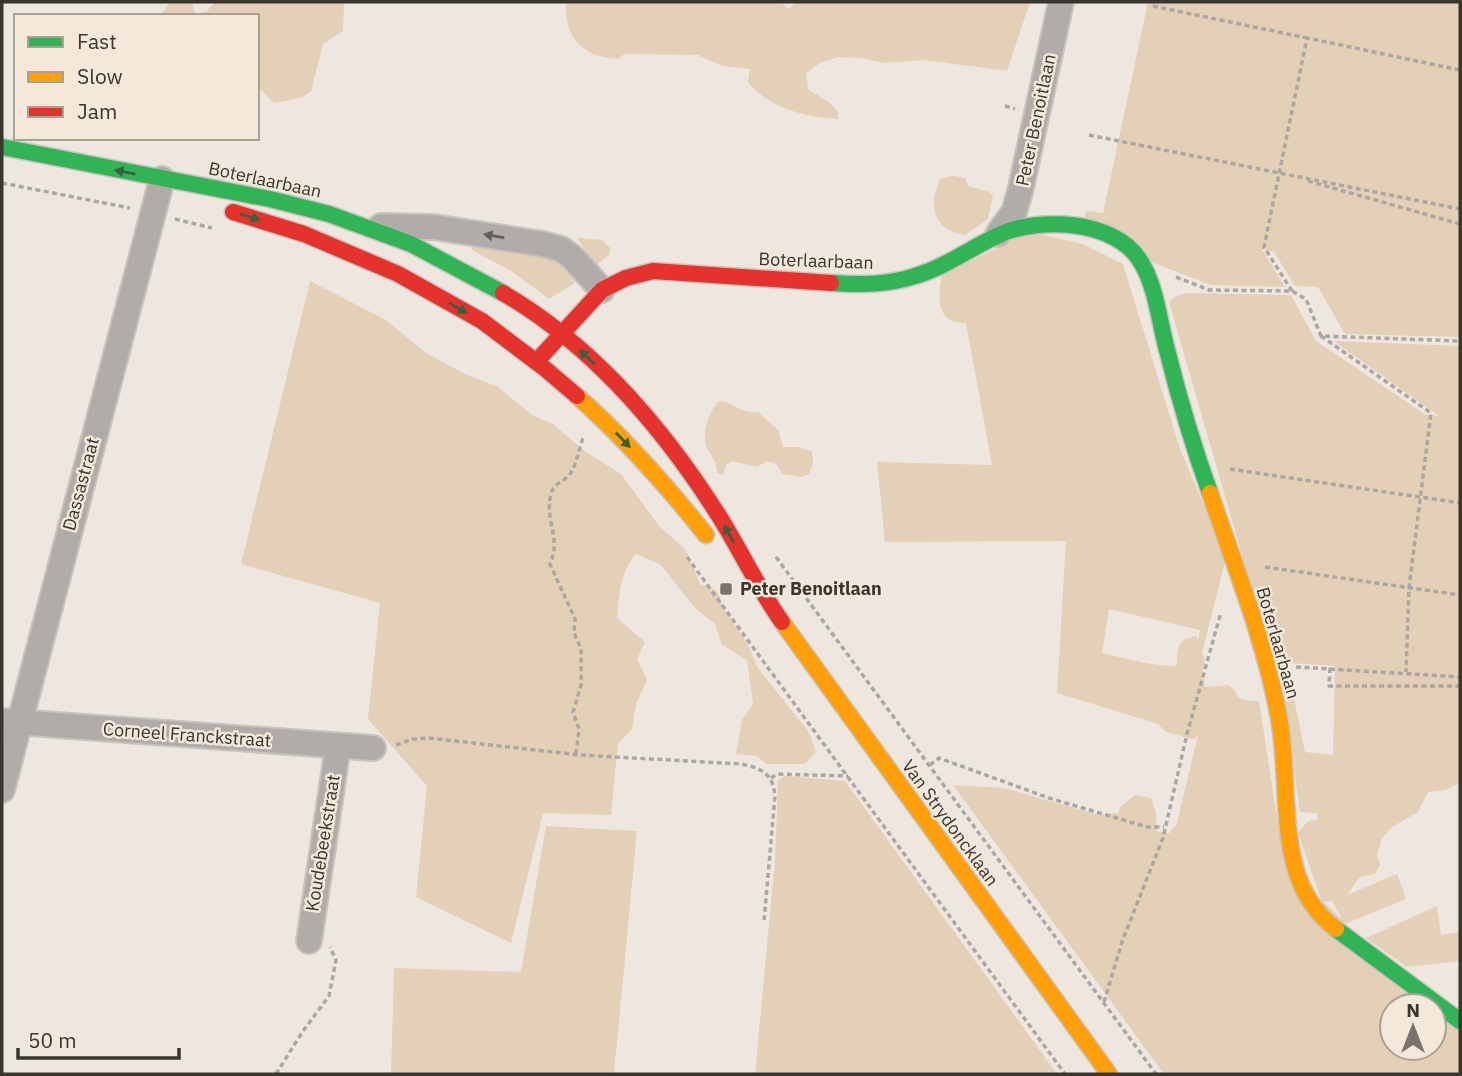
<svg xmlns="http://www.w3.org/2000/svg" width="1462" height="1076" font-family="'IBM Plex Sans',sans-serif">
	<rect width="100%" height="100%" fill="#ede7e0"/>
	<path fill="#e4d0b6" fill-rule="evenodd" d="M169,2h23l3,12 12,-3 8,-9h129l-1,29 -20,13 -12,47 -10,7 -27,5 -17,-17v-70h-96z
		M566,2h215l8,7 7,-7h234l-23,69 -83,-11 -40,3 -23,-5 -23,-1 -18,6 -14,10 2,16 22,14 8,9v7c-32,-2 -70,-11 -90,-37l2,-13 -28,-3 -24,-11 -74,-1 -5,5c-36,-1 -55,-21 -53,-57z
		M1148,2h312v335l-115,-3 -27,-47 -23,-1 -21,-34 -12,-3 23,38 -74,-2 -57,-22 -70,-43 2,-9 17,2z
		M954,176l11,2 3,8 21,6 4,4 -5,23 -23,16c-32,-5 -38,-30 -24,-57z
		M1030,232l53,12 40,20 57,185 46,109 -24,95 3,7 -3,13 3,14 22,-2 7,4 4,8 6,3 15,1 25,162 146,143h-38v42h42v-39l26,22v43h-296l-211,-289 51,3 95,27 19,-2 3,-7 14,-11 16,3 5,14 1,20 13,1 2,-5 4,-2 22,-90 -5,3 -27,-7 -8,-8 -101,-31 9,-152 -181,1 -8,-80 115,3 -26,-142c-30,1 -29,-26 -24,-48zM1109,609l91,21 -2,10 -2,-4c-23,4 -17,15 -20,30 -24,0 -48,-7 -74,-13z
		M577,238l25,2 8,8 -1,7 -14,11z
		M473,242l68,11 20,9 14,21 -26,16 -38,-28 -39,-21z
		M310,281l76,39 40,33 37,20 35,14 34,28 21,9 33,28 35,22 38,52 27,24 14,34 17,7 9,21 21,31 11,25 50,63 8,21 -11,12h-39l-9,-8 -21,-2 6,-34 11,-16 -6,-44 -25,-15 -7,-21 -20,-16 -34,-43 -25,-11c-15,16 -17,42 -19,64l28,24 -8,17 10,21 -11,24 -4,25 -14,15 -7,71 -68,-2 -32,130 -95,-46 11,-111 -59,-67 12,-116 -139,-39z
		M1186,293l105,2 25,46 110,74 13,1 -105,-75 126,5v437l-14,7 -18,2 -10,20 -26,15 -10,11 -5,17 3,10 -5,9 -15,3 -13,18 50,-21 9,25 -61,25 -13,-23 -10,1 -24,-69 9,-11 11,-3 -1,-6 -17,-1 -17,-122 9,-1 13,63 28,3 2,-89 -62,-4 -104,-360 7,-6z
		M718,401c16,0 18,12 40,11l20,18 5,17h17l12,5 1,12 -4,10 -8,3 -18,-3 -7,-10 -9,-3 -10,6 -25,-6 -6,4 -3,10 -6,-2c1,-10 -7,-18 -11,-27 -5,-14 4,-34 12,-45z
		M785,776l60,5 212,293h-302l20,-213 3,-81z
		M546,826l91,5 -23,243h-223l3,-106 127,4z
		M1437,906l4,29 19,-3v29l-53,6 -41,-29z"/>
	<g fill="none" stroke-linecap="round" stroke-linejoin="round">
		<g stroke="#c8c3bd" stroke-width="28">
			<path id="street" d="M381,226l52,1 110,17 18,5 11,8 30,33
				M998,234l16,-22 6,-20 41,-190
				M2,721l371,27
				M2,790l160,-611
				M309,941l29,-195"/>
		</g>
		<g stroke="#c8c3bd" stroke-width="19">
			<path id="fast" d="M2,147l268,52 59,15 82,30 92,49
				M831,283c29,2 57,2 84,-7 31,-9 57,-29 86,-42 39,-17 112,-14 138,25 17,25 20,62 28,91 12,48 26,96 43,143
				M1336,929l124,92"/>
		</g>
		<g stroke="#c8c3bd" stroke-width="19">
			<path id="slow" d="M577,396c48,42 89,89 129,139
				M1210,493c25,74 55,148 69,225 9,49 3,101 16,149 7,25 21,47 41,62
				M782,622l327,452"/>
		</g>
		<g stroke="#c8c3bd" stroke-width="19">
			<path id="jam" d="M233,212l71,22 94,40 84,47 61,46 34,29
				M503,293c89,52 161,136 216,223 22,35 39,72 63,106
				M536,362l66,-72 24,-12 27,-7 178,12"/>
		</g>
		<path stroke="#aaa7a4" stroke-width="3.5" stroke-dasharray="5 3.5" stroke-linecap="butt" d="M1153,6l154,32
			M1005,106l10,3
			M1089,135l371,74
			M1308,181l152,43
			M2,183l128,25
			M175,219l37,9
			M1176,277l33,13 83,1 14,8 15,37 139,5
			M1292,291l-28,-44 43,-209 153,32
			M1321,336l110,77 -22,175 -3,84
			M1230,469l230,34
			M687,557l378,517
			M776,557l380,517
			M1265,567l195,28
			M1296,667l164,10
			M1330,668l-1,18h131
			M396,745l17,-6 16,-1 151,17 161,9c21,4 32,10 34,32l-11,125
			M576,754l3,-25 -6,-17 8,-27v-36l-7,-16 1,-14 -25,-55c12,-27 -6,-42 1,-70 3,-12 12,-11 19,-20 6,-8 9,-25 13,-36
			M930,765l9,-7 110,40 98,29h17
			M771,778l6,-4 71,2
			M1104,1002l19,-63 40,-101 24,-104 34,-122
			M276,1074l27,-43 26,-35 7,-36 -6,-13"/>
		<use href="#street" stroke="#b1acaa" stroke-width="24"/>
		<use href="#fast" stroke="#30b455" stroke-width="16"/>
		<use href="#slow" stroke="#ff9f0a" stroke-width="16"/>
		<use href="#jam" stroke="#e5322d" stroke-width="16"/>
	</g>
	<defs><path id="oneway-solid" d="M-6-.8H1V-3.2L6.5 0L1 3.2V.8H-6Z" transform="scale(1.75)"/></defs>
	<g fill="#36613c">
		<use href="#oneway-solid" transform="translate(125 172) rotate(-169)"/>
		<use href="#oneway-solid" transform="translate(250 217) rotate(17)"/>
		<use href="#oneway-solid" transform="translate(458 308) rotate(30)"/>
		<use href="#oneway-solid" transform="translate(587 357) rotate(-136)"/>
		<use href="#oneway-solid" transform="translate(623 440) rotate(46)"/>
		<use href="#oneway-solid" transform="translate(729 534) rotate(-119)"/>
	</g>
	<use fill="#635f5a" href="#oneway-solid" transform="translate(494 236) rotate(-170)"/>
	<rect fill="#78736d" stroke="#f3e8da" stroke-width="2.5" x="719" y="582" width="14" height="14" rx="3.5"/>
	<g text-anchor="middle" stroke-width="5" stroke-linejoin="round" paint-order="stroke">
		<g font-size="18" fill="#39352f" stroke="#f3e8da">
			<text transform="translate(1036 120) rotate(-78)" y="6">Peter Benoitlaan</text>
			<text transform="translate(265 180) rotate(12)" y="6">Boterlaarbaan</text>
			<text transform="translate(816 261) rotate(2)" y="6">Boterlaarbaan</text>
			<text transform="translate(81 484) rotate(-75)" y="6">Dassastraat</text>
			<text transform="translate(1278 643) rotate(74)" y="6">Boterlaarbaan</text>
			<text transform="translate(187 735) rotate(4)" y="6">Corneel Franckstraat</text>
			<text transform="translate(950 823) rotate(54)" y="6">Van Strydoncklaan</text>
			<text transform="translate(323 843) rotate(-81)" y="6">Koudebeekstraat</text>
		</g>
		<g font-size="18" font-weight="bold" fill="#39352f" stroke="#f3e8da" text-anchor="start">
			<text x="740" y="595">Peter Benoitlaan</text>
		</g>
	</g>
	<rect width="1462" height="1076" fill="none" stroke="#39352f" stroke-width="7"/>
	<rect x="14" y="14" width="245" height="126" fill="#f3e8da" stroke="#a9a096" stroke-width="2"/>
	<rect x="28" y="37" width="35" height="10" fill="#30b455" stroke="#a9a096" stroke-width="2"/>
	<text x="77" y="49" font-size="21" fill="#39352f">Fast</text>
	<rect x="28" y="72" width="35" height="10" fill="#ff9f0a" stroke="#a9a096" stroke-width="2"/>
	<text x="77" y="84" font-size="21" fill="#39352f">Slow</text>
	<rect x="28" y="107" width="35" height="10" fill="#e5322d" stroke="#a9a096" stroke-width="2"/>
	<text x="77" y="119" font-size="21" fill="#39352f">Jam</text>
	<g transform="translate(1413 1027)"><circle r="33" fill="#f3e8da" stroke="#a9a096" stroke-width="2"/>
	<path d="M0-5L12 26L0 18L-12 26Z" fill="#78736d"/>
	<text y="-10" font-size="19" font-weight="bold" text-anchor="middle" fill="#39352f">N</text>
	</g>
	<path d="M18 1048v10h161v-10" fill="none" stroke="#39352f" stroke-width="3.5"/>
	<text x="28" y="1048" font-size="21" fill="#39352f" stroke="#f3e8da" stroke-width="5" paint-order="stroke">50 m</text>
</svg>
